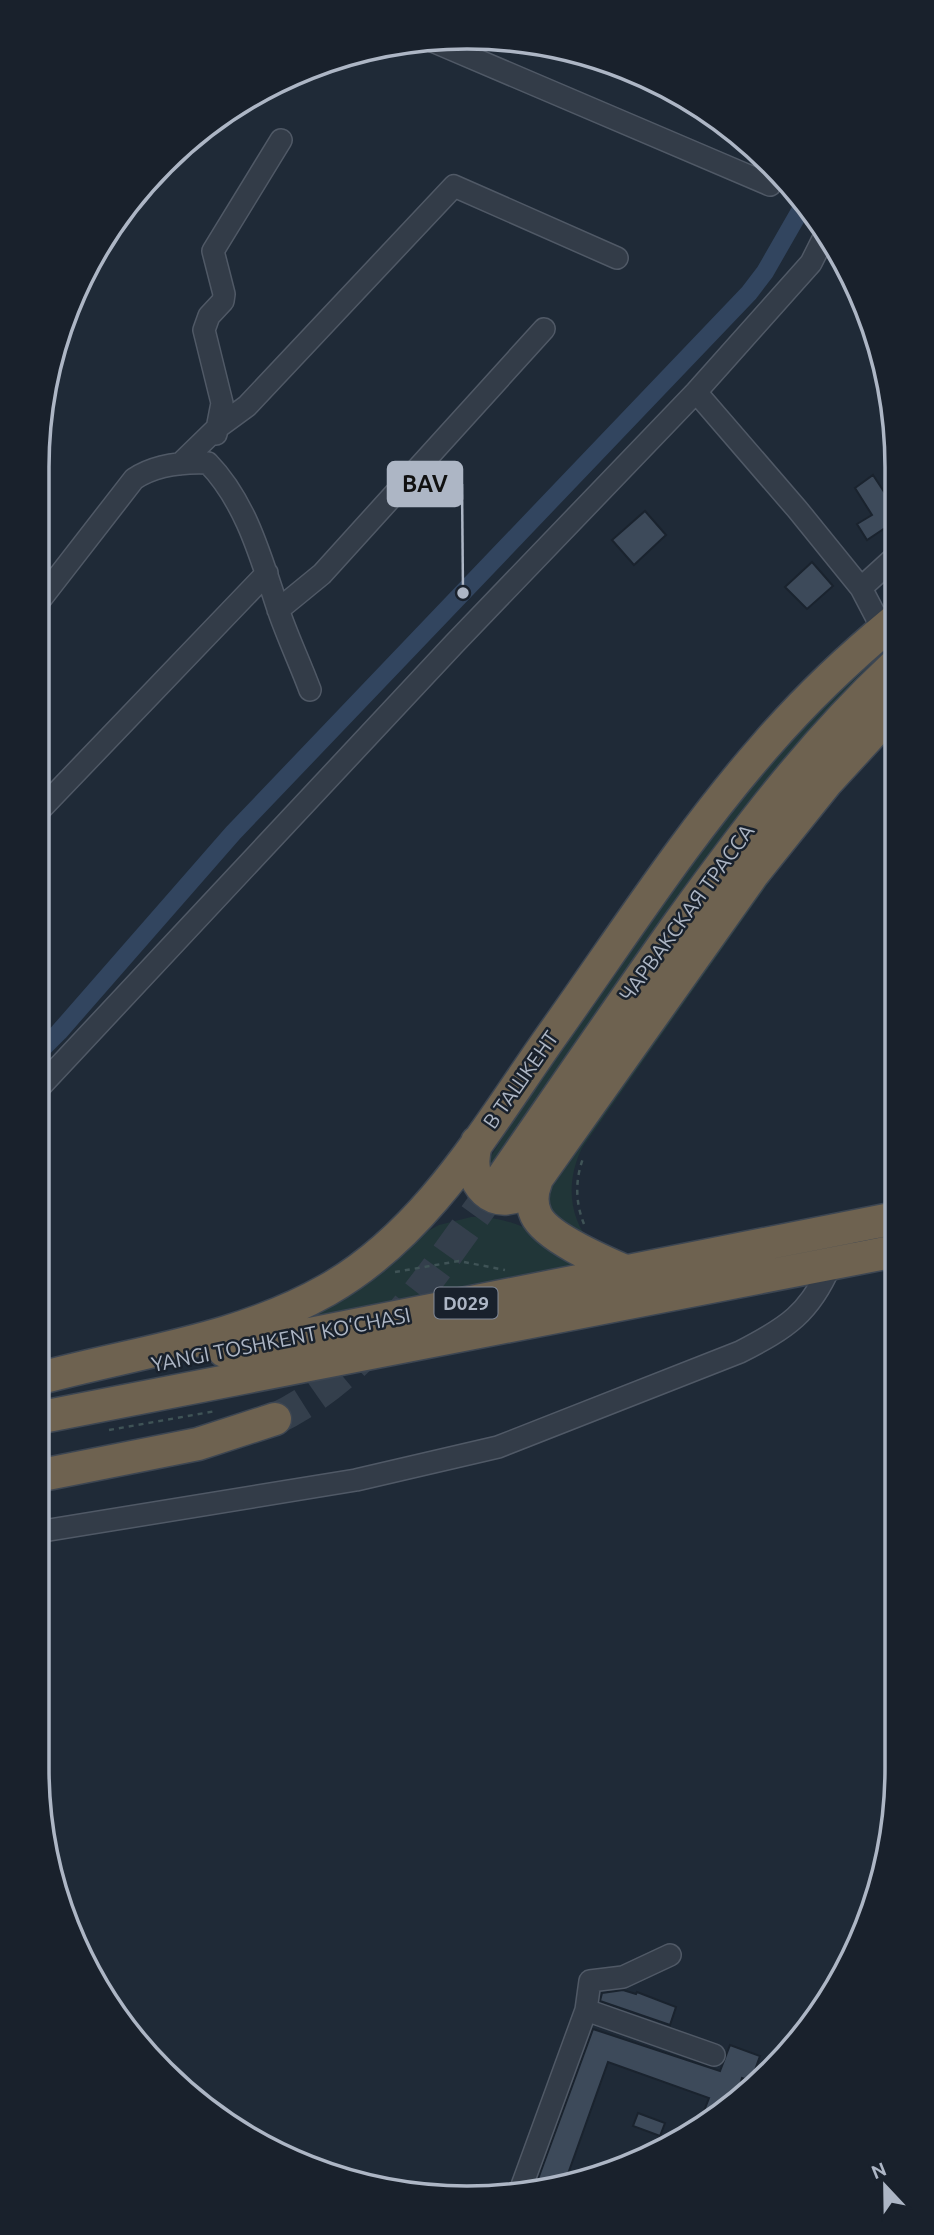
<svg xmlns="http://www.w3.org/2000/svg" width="934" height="2235" font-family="Ubuntu,sans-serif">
	<rect width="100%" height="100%" fill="#1f2a37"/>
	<path fill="#213638" d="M894,635v17l-187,209 -219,307 -2,-4 92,-145 184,-252z
		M894,726v5l-91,103 -221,314c-16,33 -14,69 10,97 -26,-16 -66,-27 -45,-64l238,-330 61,-74z
		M471,1217c47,-1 74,21 111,46l-298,62 140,-92 15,-8z"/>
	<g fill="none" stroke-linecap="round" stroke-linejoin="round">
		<path stroke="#32455f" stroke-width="18" d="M37,1054l22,-22 174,-199 516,-540 16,-21 39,-68"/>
	</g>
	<path fill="#3d4a5a" stroke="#1a232e" stroke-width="2" d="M873,475l21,32v15l-27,18 -10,-16 15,-9 -17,-27z
		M645,511l21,24 -32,30 -22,-25z
		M812,562l21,24 -26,23 -22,-22z
		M623,1990l13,4 1,-2 39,15 -6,18 -70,-24 2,-8z
		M593,2029l127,42 10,-26 30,11 -9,25 -9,-3 -6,20 -30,28 -9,3 12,-31 -101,-36 -44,123 -13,5h-17z
		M638,2113l27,10 -5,13 -27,-10z"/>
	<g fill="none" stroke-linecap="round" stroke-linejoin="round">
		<path stroke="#343f4c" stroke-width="32" stroke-dasharray="32 16" stroke-linecap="butt" d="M275,1419c101,-49 162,-154 227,-241"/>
		<g stroke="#505966" stroke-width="24">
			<path id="minor" d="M430,40l340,145 6,-14
				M696,392l101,117 64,79 22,42
				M216,434l6,-31 -18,-73 5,-14 14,-15 1,-7 -11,-43 68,-111
				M180,464l37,-36 30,-22 207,-220 163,72
				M861,588l33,-30
				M37,604l97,-125c21,-14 49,-17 74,-16 38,39 53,95 70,146 9,27 22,54 32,81
				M278,610l44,-36 222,-245
				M37,813l230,-240
				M37,1090l417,-446 242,-252 115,-129 14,-28
				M37,1532l319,-52 142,-33 242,-95c47,-24 70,-39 91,-88
				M586,2010l4,-29 33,-4 47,-22
				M520,2191l66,-181 128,45"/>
		</g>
		<g stroke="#3d4652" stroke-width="35">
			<path id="highway" d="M477,1142c-15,40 19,76 54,45l222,-313 73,-91 68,-74
				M502,1178c58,-84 116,-169 175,-252 67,-93 134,-182 217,-260
				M536,1182c-4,10 -5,22 0,33 10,22 66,46 89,56
				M224,1351l672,-133
				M37,1379c98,-27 200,-38 290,-89 99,-56 159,-161 223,-252 70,-98 136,-202 216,-293 39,-45 82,-86 128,-124
				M37,1418l859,-167
				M37,1476l161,-32 77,-25"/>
		</g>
		<path stroke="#3f5356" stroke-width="2.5" stroke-dasharray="5 5" stroke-linecap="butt" d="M584,1224c-9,-22 -9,-46 0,-68
			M395,1272l64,-11 46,9
			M109,1430l107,-19"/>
		<use href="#minor" stroke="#333c48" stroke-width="21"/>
		<use href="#highway" stroke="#6e6250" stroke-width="32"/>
	</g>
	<g text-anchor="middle" stroke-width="5" stroke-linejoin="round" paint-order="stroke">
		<rect fill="#19212c" stroke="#818997" stroke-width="2" x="434.5" y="1287.5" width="63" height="31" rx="5"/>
		<g font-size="19" font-weight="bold" fill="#adb6c5">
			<text x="466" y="1310">D029</text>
		</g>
		<g font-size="21" fill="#adb6c5" stroke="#19212c">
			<text transform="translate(687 913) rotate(-54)" y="7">ЧАРВАКСКАЯ ТРАССА</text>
			<text transform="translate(521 1080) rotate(-55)" y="7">В ТАШКЕНТ</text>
			<text transform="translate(281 1340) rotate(-11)" y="7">YANGI TOSHKENT KO‘CHASI</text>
		</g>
	</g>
	<path d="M0 0H934V2235H0ZM467 49H467A418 418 0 0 1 885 467V1768A418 418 0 0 1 467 2186H467A418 418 0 0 1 49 1768V467A418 418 0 0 1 467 49Z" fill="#19212c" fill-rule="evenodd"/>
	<path fill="none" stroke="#adb6c5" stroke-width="3.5" d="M467 49H467A418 418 0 0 1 885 467V1768A418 418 0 0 1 467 2186H467A418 418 0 0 1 49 1768V467A418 418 0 0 1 467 49Z"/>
	<path fill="none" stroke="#adb6c5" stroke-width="2.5" d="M463 593L462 484"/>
	<circle fill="#adb6c5" stroke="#19212c" stroke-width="2.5" cx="463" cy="593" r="7"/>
	<rect fill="#adb6c5" stroke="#adb6c5" stroke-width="2.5" x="388" y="462" width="74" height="44" rx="7"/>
	<g font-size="23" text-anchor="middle" font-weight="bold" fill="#111">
		<text x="425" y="492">BAV</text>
	</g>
	<g transform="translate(885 2186) rotate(338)" stroke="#19212c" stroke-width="5" paint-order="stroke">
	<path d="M0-5L12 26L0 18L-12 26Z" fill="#adb6c5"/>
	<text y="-10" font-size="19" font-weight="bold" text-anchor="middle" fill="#adb6c5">N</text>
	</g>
</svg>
